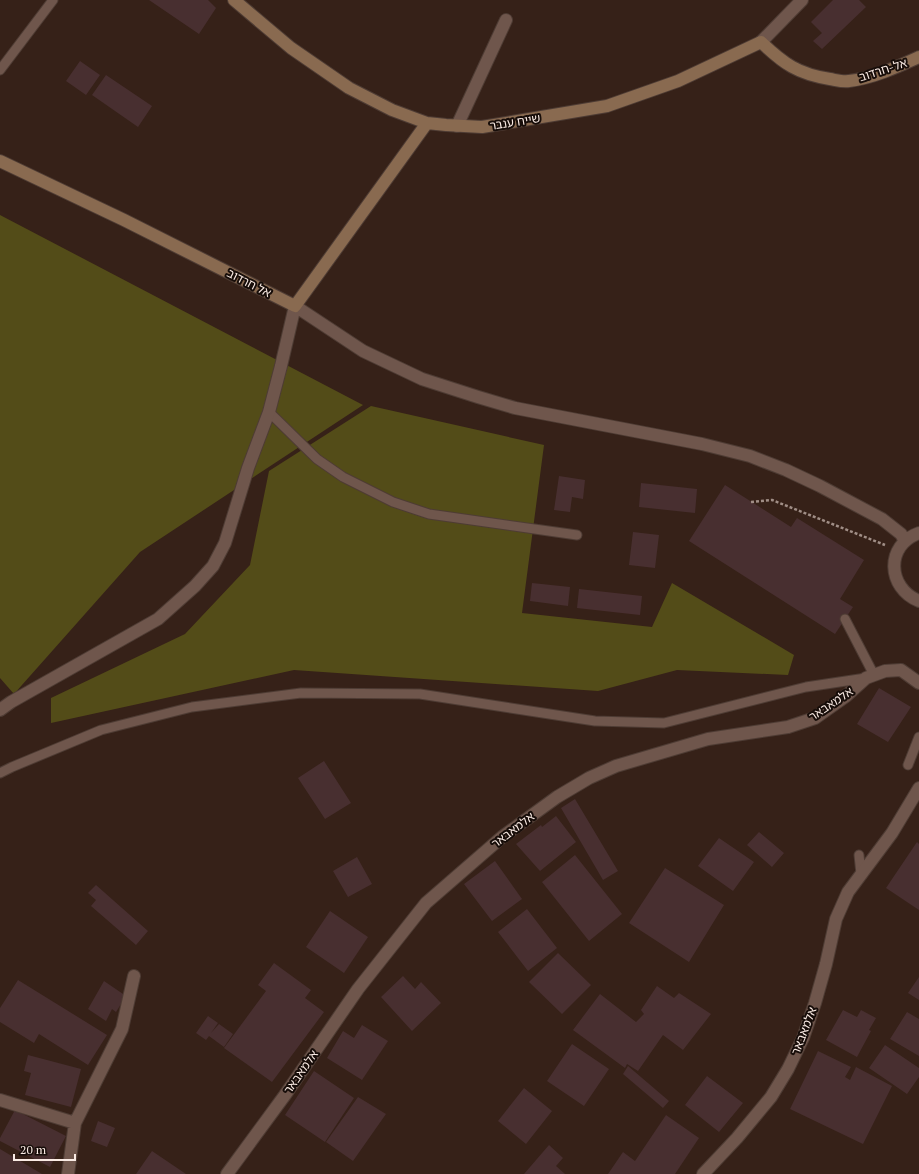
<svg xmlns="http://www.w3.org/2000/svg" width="919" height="1174" font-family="'PT Serif','Noto Sans Hebrew',serif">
	<rect width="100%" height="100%" fill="#362118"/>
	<path fill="#534c18" d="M0,215l363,190 -223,147 -126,142 -14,-16z
		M371,406l173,39 -22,168 130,14 20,-44 122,72 -6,20 -111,-5 -79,21 -304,-21 -243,53v-25l134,-64 65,-69 19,-94z"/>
	<path fill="#482f30" d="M149,0h59l8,8 -17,26z
		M833,0h26l7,7 -44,42 -9,-8 9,-8 -11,-11z
		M80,61l20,14 -14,20 -20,-14z
		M106,75l46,31 -14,21 -46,-32z
		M559,476l26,4 -2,19 -11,-2 -2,15 -16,-2z
		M641,483l56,6 -2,24 -56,-6z
		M725,485l66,42 6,-9 67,42 -24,39 13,8 -18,27 -146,-93z
		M633,532l26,3 -4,33 -26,-3z
		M532,583l38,4 -2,19 -38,-5z
		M579,589l63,7 -2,19 -63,-7z
		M879,688l32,19 -23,35 -31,-18z
		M324,761l27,42 -26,16 -27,-41z
		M575,799l43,72 -15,9 -42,-72z
		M556,816l20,26 -36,29 -24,-27 25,-19 1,2z
		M759,832l25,21 -12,14 -25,-22z
		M719,838l35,24 -21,29 -35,-25z
		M917,842l2,2v66l-33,-22z
		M575,855l47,59 -33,27 -47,-59z
		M357,857l15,27 -24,13 -15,-26z
		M495,861l27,38 -30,22 -28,-37z
		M665,868l59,37 -35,57 -60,-39z
		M96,885l52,46 -12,14 -45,-39 5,-6 -8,-7z
		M527,909l30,39 -29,23 -30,-39z
		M330,911l38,26 -24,36 -38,-26z
		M558,953l33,32 -29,29 -33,-32z
		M274,963l37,27 -6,8 19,14 -52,70 -48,-34 42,-57 -8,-6z
		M403,976l12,13 6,-7 20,21 -29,28 -31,-34z
		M919,977v23l-11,-7z
		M18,980l89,55 -19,30 -49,-31 -5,9 -34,-21v-14z
		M104,981l22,15 -10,16 -4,-3 -6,12 -18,-12z
		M657,986l17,12 5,-5 32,21 -28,36 -20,-15 -25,36 -11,-7 -2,4 -52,-38 27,-36 36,28 8,-8 -3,-4z
		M843,1010l14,7 4,-7 15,8 -7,12 2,1 -14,26 -31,-17z
		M907,1012l12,7v37l-29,-17z
		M208,1016l10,7 -7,10 8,-9 14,10 -9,13 -15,-11 -3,4 -10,-7z
		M362,1025l26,16 -26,39 -35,-22 16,-27 11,7z
		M572,1044l37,25 -25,37 -37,-25z
		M885,1045l34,23v9l-12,17 -38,-26z
		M818,1051l33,16 -6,10 5,3 6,-13 36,19 -29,58 -73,-35z
		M28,1055l53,14 -10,38 -46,-12 6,-22 -7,-2z
		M628,1066l41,35 -6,7 -40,-34z
		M314,1071l40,27 -29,44 -40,-27z
		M707,1076l36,27 -24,29 -34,-27z
		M524,1088l28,23 -26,33 -28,-23z
		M358,1097l28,17 -33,47 -27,-19z
		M15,1110l51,26 -16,31 -50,-26v-3z
		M666,1115l33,23 -24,36h-67l15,-22 12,9z
		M98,1121l17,7 -8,19 -16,-6z
		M549,1145l14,13 -7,8 9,8h-41z
		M0,1149l42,25h-42z
		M152,1151l34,23h-50z"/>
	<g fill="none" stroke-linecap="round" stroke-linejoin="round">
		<g stroke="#4e3c34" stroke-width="11">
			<path id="lane" d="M0,70l53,-70
				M269,412l48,47 26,18 50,25 36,12 148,21
				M845,619l29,56
				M908,765l11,-28
				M0,773l12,-6 89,-37 91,-23 109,-14 119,1 175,27 69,2 142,-36 60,-9
				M859,855l2,19"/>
		</g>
		<g stroke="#4e3c34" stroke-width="14">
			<path id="street" d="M761,42l41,-42
				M457,126l49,-106
				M919,533c-34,12 -32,55 0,68
				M0,710l11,-8 147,-83 37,-33 18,-20 12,-23 23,-75 21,-56 12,-46 14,-60 68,45 59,28 56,18 37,11 187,36 48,12 36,14 34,16 62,33 19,15 4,7
				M0,1100l75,23
				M68,1174l7,-51 47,-94 12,-53
				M227,1174l58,-79 73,-106 68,-86 76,-66 55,-40 32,-19 27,-12 92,-27 80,-12 27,-9 31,-22 20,-18 19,-7 16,-1 18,13
				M703,1174l34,-36 34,-41 17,-28 15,-31 12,-35 11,-39 10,-45 12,-27 44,-59 27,-45"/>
		</g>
		<g stroke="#4e3c34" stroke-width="14">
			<path id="secondary" d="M234,0l57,48 58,40 43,22 35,13 19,2 36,2 125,-21 71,-25 83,-39c23,22 37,32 69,37 6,1 13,3 19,2 24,-3 48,-14 70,-24
				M0,161l124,59 171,86 132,-183"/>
		</g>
		<path stroke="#a08e86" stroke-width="2.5" stroke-dasharray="3 2" stroke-linecap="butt" d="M751,502l21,-2 113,45"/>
		<use href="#lane" stroke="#6f564c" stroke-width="9"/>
		<use href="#street" stroke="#6f564c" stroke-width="12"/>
		<use href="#secondary" stroke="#896a50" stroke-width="12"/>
	</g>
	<g text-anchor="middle" stroke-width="4" stroke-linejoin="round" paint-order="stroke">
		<g font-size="12" fill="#faebe4" stroke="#170d09">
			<text transform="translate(883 70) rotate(-18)" y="4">אל-חרדוב</text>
			<text transform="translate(515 122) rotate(-9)" y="4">שייח ענבר</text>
			<text transform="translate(249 283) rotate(27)" y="4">אל חרדוב</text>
			<text transform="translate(831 704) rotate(-34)" y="4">אלמאבאר</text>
			<text transform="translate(513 830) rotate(-37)" y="4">אלמאבאר</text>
			<text transform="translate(804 1031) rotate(-69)" y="4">אלמאבאר</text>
			<text transform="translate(301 1072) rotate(-55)" y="4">אלמאבאר</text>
		</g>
	</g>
	<path d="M14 1154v6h61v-6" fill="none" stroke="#faebe4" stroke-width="2"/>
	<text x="20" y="1154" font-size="12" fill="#faebe4" stroke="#170d09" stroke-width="3" paint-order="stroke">20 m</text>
</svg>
